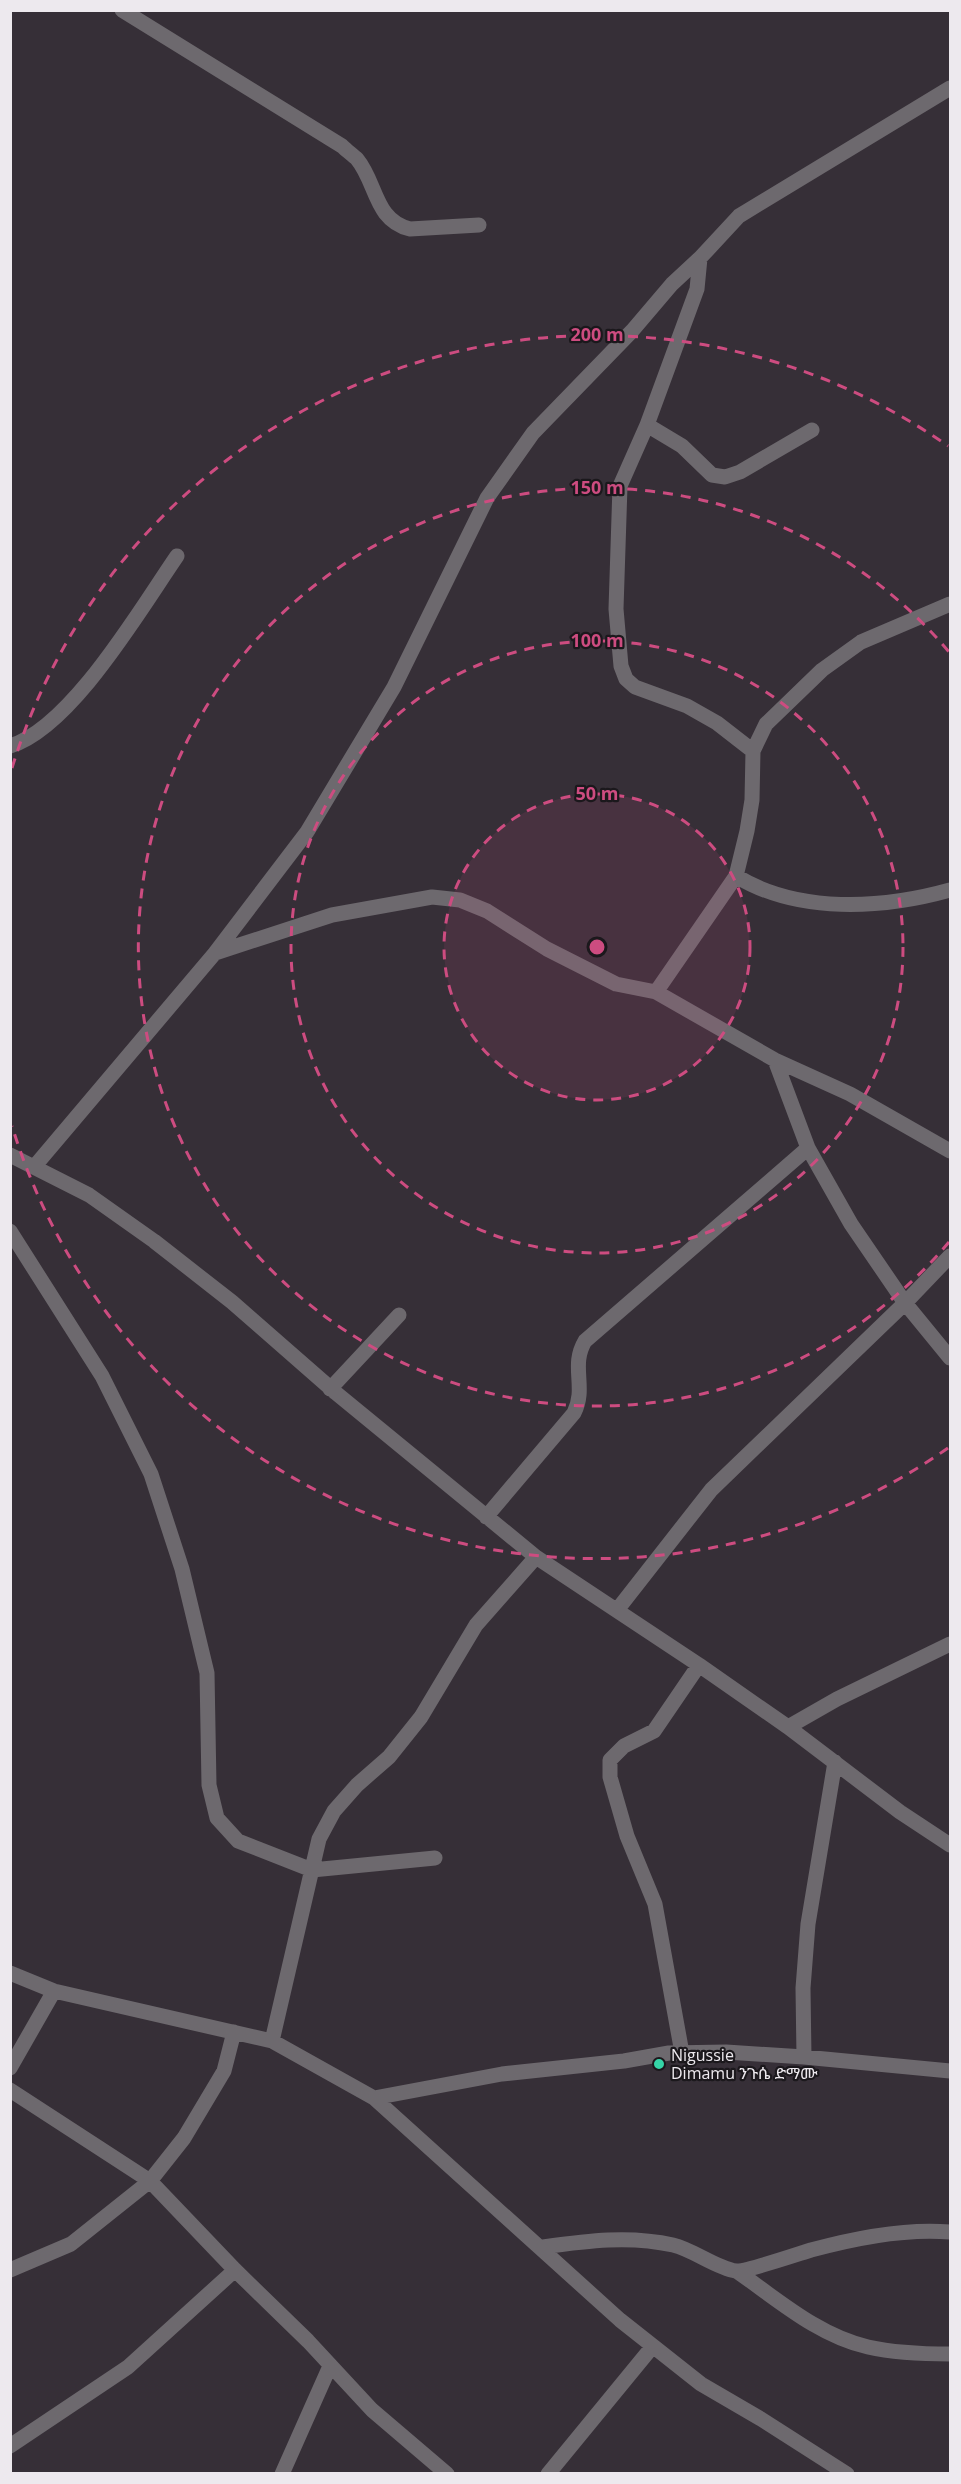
<svg xmlns="http://www.w3.org/2000/svg" width="961" height="2484" font-family="'Open Sans','Noto Sans Ethiopic',sans-serif">
	<rect width="100%" height="100%" fill="#362f37"/>
	<g fill="none" stroke-linecap="round" stroke-linejoin="round">
		<path stroke="#6d696e" stroke-width="15" d="M122,10l220,136c5,5 11,9 15,13 20,24 17,61 53,70l69,-4
			M647,425l35,21 30,29 13,2 15,-5 72,-42
			M10,746c61,-18 131,-138 167,-190
			M753,751l-36,-28 -30,-17 -52,-19 -9,-8 -5,-13 -5,-57 4,-123 27,-61 50,-136 3,-31 39,-42 211,-128
			M736,876l11,-45 5,-31 1,-49 13,-27 56,-54 39,-28 89,-38
			M215,953l92,-121 87,-145 93,-189 46,-65 99,-102 40,-47 28,-26
			M656,992l119,68 75,34 100,57
			M775,1060l33,88 43,76 54,79 45,55
			M10,1155l79,40 65,46 78,61 104,91 200,164 163,108 89,62 112,85 50,33
			M34,1167l181,-214 117,-38 100,-18 28,3 27,11 60,38 69,35 40,8 80,-116c62,38 146,33 214,14
			M10,1231l92,145 49,98 31,95 25,104 2,112 8,33 21,23 74,29 123,-12
			M330,1389l69,-74
			M486,1517l88,-104c13,-26 -4,-47 11,-72l223,-193
			M617,1610l94,-120 194,-187 45,-47
			M788,1727l49,-28 113,-55
			M10,1973l44,18 218,50 102,57 246,222 81,64 60,35 86,55
			M234,2032l-10,39 -40,67 -34,43 85,89 73,71 64,69 75,64
			M272,2041l47,-202 15,-28 23,-26 32,-28 32,-40 55,-92 60,-68
			M682,2053l-27,-149 -28,-68 -17,-59v-17l14,-14 30,-15 45,-66
			M804,2057l-1,-69 5,-64 27,-162
			M10,2068l44,-77
			M10,2090l140,91 -79,63 -61,26
			M374,2098l128,-24 122,-13 45,-8 57,-1 78,5 146,14
			M542,2247c44,-6 87,-12 131,-2 21,5 43,23 63,26 9,1 62,-17 75,-21 44,-12 94,-22 139,-18
			M738,2272c40,28 81,64 130,75 27,6 55,7 82,7
			M10,2446l118,-79 107,-97
			M282,2474l48,-108
			M548,2474l105,-128"/>
	</g>
	<circle cx="597" cy="947" r="153" fill="#cd4c80" fill-opacity=".12"/>
	<g fill="none" stroke="#cd4c80" stroke-width="3" stroke-dasharray="10 8">
		<circle cx="597" cy="947" r="153"/>
		<circle cx="597" cy="947" r="306"/>
		<path d="M949 1242A459 459 0 1 1 949 652"/>
		<path d="M948 1448A612 612 0 0 1 12 1126M12 768A612 612 0 0 1 948 446"/>
	</g>
	<circle fill="#35d4a7" stroke="#1b181c" stroke-width="2" cx="659" cy="2064" r="6"/>
	<g text-anchor="middle" stroke-width="4.5" stroke-linejoin="round" paint-order="stroke">
		<g font-size="16" fill="#ede9ee" stroke="#1b181c" text-anchor="start">
			<text x="671" y="2061">Nigussie<tspan x="671" dy="18">Dimamu ንጉሴ ድማሙ</tspan></text>
		</g>
	</g>
	<circle cx="597" cy="947" r="9" fill="#cd4c80" stroke="#1b181c" stroke-width="3"/>
	<g font-size="18" text-anchor="middle" font-weight="bold" fill="#cd4c80" stroke="#1b181c" stroke-width="4.5" stroke-linejoin="round" paint-order="stroke">
		<text x="597" y="341">200 m</text>
		<text x="597" y="494">150 m</text>
		<text x="597" y="647">100 m</text>
		<text x="597" y="800">50 m</text>
	</g>
	<rect width="961" height="2484" fill="none" stroke="#ede9ee" stroke-width="24"/>
</svg>
